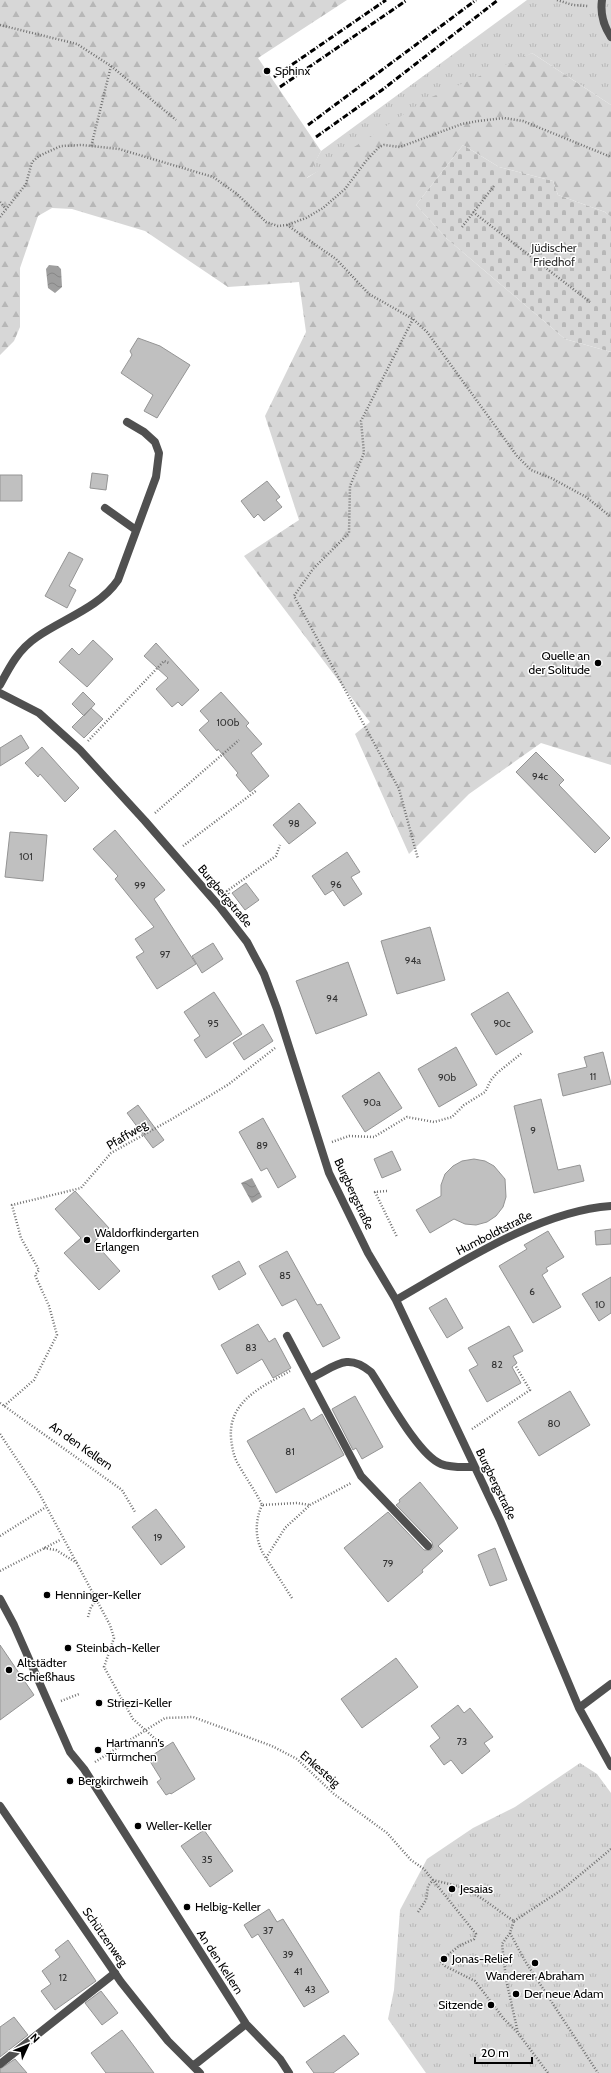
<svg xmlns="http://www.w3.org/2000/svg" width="611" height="2073" font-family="Cabin,sans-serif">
	<defs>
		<pattern id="grass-tufts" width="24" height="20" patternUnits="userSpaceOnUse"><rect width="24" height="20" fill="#d7d7d7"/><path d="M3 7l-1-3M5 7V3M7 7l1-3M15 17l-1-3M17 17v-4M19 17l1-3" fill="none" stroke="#b7b7b7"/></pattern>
		<pattern id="forest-firs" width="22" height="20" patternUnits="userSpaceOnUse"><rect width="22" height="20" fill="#d7d7d7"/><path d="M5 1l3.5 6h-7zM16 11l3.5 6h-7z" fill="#b7b7b7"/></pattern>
		<pattern id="cemetery-stones" width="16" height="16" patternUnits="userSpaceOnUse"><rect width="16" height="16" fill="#d7d7d7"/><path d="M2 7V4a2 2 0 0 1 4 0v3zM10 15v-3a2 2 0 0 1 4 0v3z" fill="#b7b7b7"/></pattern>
		<pattern id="water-waves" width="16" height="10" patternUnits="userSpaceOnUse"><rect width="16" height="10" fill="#9e9e9e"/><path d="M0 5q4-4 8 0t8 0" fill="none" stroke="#868686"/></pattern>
	</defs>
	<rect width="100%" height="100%" fill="#fff"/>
	<path fill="url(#grass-tufts)" d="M527,0h84v105l-79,-52 -226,125 15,-27z
		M580,1763l17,11 14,19v280h-185l-38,-54 6,-29 6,-80 27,-51 46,-31 42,-21z"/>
	<path fill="url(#forest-firs)" d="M0,0h347l-89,58 63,93 -14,27 120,-79 105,-46 79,52v112l-6,-5 -47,-17 -5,-14 -54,-14 -36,-22 -47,60 30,33 119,101 46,13v413l-70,-22 -72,51 -60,60 -54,-120 15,-12 -126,-166 55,-36 -34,-104 41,-84 -7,-50 -71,5 -83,-56 -73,-22 -20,-1 -14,8 -18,52v59l-6,14 -14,14z"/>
	<path fill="url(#cemetery-stones)" d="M463,145l36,22 54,14 5,14 47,17 6,5v135l-46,-13 -119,-101 -30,-33z"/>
	<path fill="url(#water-waves)" d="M49,265l9,1 3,3 1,18 -7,6 -7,-5 -2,-19z
		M252,1178l10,19 -10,6 -11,-20z"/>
	<path fill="#c0c0c0" stroke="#949494" d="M138,338l22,8 30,19 -33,53 -13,-7 9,-16 -32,-22 11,-18 -2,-4z
		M92,473l16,2 -2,15 -16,-2z
		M0,475h22v26h-22z
		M267,481l13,16 -4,3 6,7 -18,14 -6,-7 -4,4 -13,-17z
		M69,552l14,7 -14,27 7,4 -9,18 -22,-12z
		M93,640l20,19 -26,28 -28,-25 13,-14 7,7z
		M156,643l43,47 -17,16 -4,-4 -6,5 -16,-18 12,-11 -24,-22z
		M83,692l12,12 -11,12 -12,-12z
		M221,692l28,31 -3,3 16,18 -11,9 18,23 -19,16 -14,-17 2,-2 -20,-24 -1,2 -18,-21 10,-9 -9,-10z
		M91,708l12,11 -19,19 -12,-11z
		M21,735l8,13 -29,18v-18z
		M42,747l37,41 -14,14 -25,-28 -2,3 -13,-14z
		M536,752l28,28 -5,5 51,53 -15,15 -79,-81z
		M299,803l17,20 -27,21 -16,-19z
		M115,830l50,60 -11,9 42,65 -39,25 -21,-32 8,-5 -9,-13 19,-12 -39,-48 3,-3 -25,-27z
		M10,832l37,3 -4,46 -38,-4z
		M347,852l13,20 -9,5 11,17 -18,12 -11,-16 -8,5 -13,-19z
		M246,883l13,17 -14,10 -13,-17z
		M430,927l15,53 -48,14 -16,-53z
		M213,943l10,16 -21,14 -10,-17z
		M348,962l19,53 -51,19 -20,-53z
		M214,992l28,42 -36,24 -12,-18 6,-4 -16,-24z
		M508,992l25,40 -37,23 -25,-41z
		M263,1024l10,17 -29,19 -11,-17z
		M456,1047l21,38 -38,22 -21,-38z
		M603,1052l8,32 -48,12 -5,-22 29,-7 -3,-10z
		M379,1072l23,36 -37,24 -23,-36z
		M541,1099l17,71 22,-5 4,16 -50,12 -20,-87z
		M138,1105l26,35 -11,8 -26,-35z
		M263,1118l33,59 -18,11 -11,-20 -6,3 -22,-39z
		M392,1151l9,19 -19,8 -8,-19z
		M474,1159l11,2 9,5 11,13 1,18 -3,10 -7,9 -9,6 -11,3 -11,-1 -11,-5 -24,14 -14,-23 25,-14v-11l4,-11 8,-8 9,-5z
		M75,1191l34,37 -15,14 26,29 -21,19 -35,-37 17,-15 -26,-29z
		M611,1229v15l-15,1 -1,-14z
		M548,1231l16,26 -18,11 2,3 -6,4 19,32 -28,16 -34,-57 28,-17 -3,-4z
		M287,1251l30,54 4,-1 19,34 -17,9 -27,-48 -14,7 -23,-40z
		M239,1261l7,13 -27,16 -7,-14z
		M611,1277v36l-12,8 -17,-27z
		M446,1298l17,30 -16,10 -18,-30z
		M258,1324l11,18 6,-4 16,30 -18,10 -11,-19 -25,15 -16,-29z
		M509,1326l14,25 -10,5 4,7 -5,4 9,16 -34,19 -18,-32 9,-5 -10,-17z
		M570,1391l20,34 -51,31 -21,-34z
		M355,1396l28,51 -21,12 -6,-11 -3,2 -21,-41z
		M304,1408l7,13 11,-7 22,41 -68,38 -29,-52z
		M420,1482l38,46 -20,18 5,5 -21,19 1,2 -35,30 -44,-54 44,-36 36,38h7l2,-3 -1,-5 -36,-37 4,-3 -1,-2z
		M156,1509l29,38 -24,18 -29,-38z
		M495,1548l12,32 -17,6 -12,-31z
		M0,1645l34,50 -34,25z
		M396,1658l22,29 -56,41 -21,-29z
		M458,1705l6,8 6,-5 23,29 -9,6 6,8 -28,23 -11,-14 -7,5 -14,-19 10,-8 -9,-12z
		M173,1742l22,37 -24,15 -1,-1 -4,2 -9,-13 4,-3 -13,-21z
		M204,1830l29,41 -23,16 -29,-41z
		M269,1909l8,13 6,-3 46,73 -25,15 -46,-73 -6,4 -8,-13z
		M68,1940l28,41 -41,29 -14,-19 10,-7 -9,-13 18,-14 -5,-7z
		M101,1991l17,22 -16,12 -17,-22z
		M14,2017l14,18 -28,22v-30z
		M122,2030l32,43h-48l-15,-20z
		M344,2035l15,19 -26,19h-19l-8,-11z
		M15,2059l12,14h-27v-4z"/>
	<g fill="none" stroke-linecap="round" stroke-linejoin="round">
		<path stroke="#727272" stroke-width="2.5" stroke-dasharray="1 2" stroke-linecap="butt" d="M557,0l16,5 15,1
			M0,25l77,19 34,22 -20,81
			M111,66l65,54
			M0,202l6,7
			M473,212l117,90
			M0,217l26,-33 6,-22 7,-6 22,-10 21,-1 37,4 94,28 24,17 29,28 12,4 9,-1 19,-7 17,-10 22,-19 21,-28 13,-14 5,-2 16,2 62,-23 16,-3 26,-3 19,3 88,36
			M287,225l49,34 33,35 44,25 14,13 90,124 14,14 20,8 35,19 25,20
			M462,227l32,-41
			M413,319l-52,102 3,32 -14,33 -1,47 -36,36 -19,27 105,193 19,70
			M88,741l76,-80 5,2
			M155,813l84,-73
			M183,846l74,-56
			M229,894l-2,-3 49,-35 4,-11
			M332,1142l17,-6 25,1 33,-20 27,5 18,-5 12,-12 21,-13 6,-12 6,-7 25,-20
			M387,1191l-12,1 22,45
			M290,1371c-27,15 -62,30 -59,67 1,8 2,16 6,24 8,15 18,28 25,43l35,-2 13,2
			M0,1403l122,87 13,22
			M4,1406l30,-26 23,-45 -8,-29 -14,-31 4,-5 -18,-32 -9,-33 69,-17 30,-35 61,-34 57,-35 46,-36
			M472,1429l58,-39 -15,-25
			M0,1434l38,57 72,134 4,13 -10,29 29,52 29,26
			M262,1505c-8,18 -7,37 4,53
			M0,1536l46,-29
			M44,1548l12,2 21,13
			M0,1571l60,-31
			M292,1598l-26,-40 19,-30 25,-23 41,-22
			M88,1617l3,-10 6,-7
			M61,1701l18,-7
			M95,1762l70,-44 28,-1 79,29 25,13 37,35 53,39 24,27 13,9 52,65 -2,5 -15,7 -19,15 5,5 30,15 29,38 14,14
			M418,1912l8,-12 2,-14 5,-6c11,3 24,5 34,10 17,8 31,21 47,31l-4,12 15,28 73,112
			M514,1921l49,-32 48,-40
			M510,1933l-8,11 4,35 12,54 30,40"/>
		<path stroke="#505050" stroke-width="8" d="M105,508l31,22
			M0,685c10,-19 19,-36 37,-48 26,-18 63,-30 81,-57l38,-103 3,-24 -4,-11 -11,-10 -17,-10
			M287,1336l74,140 67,70
			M311,1378c25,-12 36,-26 60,-6 15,22 47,83 70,92 10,4 22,3 33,3
			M0,2064l115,-91"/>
		<path stroke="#505050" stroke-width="8" d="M602,0c-2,14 1,25 9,37
			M0,693l39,20 41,37 65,71 74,85 28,36 17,32 13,35 52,164 39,80 28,47 104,220 79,188 32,58
			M396,1300c63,-36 142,-89 215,-94
			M0,1599l14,26 56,127 14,17 162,255 34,35 9,14
			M579,1708l32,-24
			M0,1806l121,176 47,59 32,32
			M193,2066l53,-42"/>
		<path stroke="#000" stroke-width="3" stroke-dasharray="6 2 1 2" stroke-linecap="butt" d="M274,77l112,-77
			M280,87l127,-87
			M308,125l168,-125
			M316,137l66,-47 116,-90"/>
	</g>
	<g fill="#000" stroke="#fff" stroke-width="1.5">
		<circle cx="267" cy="71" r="4"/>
		<circle cx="598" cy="663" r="4"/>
		<circle cx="87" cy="1240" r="4"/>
		<circle cx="47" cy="1595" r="4"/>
		<circle cx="68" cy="1648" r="4"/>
		<circle cx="9" cy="1670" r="4"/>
		<circle cx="99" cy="1703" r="4"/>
		<circle cx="98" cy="1750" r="4"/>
		<circle cx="70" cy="1781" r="4"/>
		<circle cx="138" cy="1826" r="4"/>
		<circle cx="452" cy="1889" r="4"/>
		<circle cx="187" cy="1907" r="4"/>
		<circle cx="444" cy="1959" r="4"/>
		<circle cx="535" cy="1963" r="4"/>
		<circle cx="516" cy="1994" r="4"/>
		<circle cx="491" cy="2005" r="4"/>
	</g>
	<g text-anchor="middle" stroke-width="3" stroke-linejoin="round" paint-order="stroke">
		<g font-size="10" fill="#303030">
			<text x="228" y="726">100b</text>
			<text x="540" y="780">94c</text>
			<text x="294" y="827">98</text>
			<text x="26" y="860">101</text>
			<text x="336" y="888">96</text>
			<text x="140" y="889">99</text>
			<text x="165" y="958">97</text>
			<text x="413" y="964">94a</text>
			<text x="332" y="1002">94</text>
			<text x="213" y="1027">95</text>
			<text x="502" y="1027">90c</text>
			<text x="593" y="1080">11</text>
			<text x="447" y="1081">90b</text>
			<text x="372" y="1106">90a</text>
			<text x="533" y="1134">9</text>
			<text x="262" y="1149">89</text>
			<text x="285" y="1279">85</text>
			<text x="532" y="1295">6</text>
			<text x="600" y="1308">10</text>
			<text x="251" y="1351">83</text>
			<text x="497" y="1368">82</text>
			<text x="554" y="1427">80</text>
			<text x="290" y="1455">81</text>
			<text x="158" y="1541">19</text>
			<text x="388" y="1567">79</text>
			<text x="462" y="1745">73</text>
			<text x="207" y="1863">35</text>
			<text x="268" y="1934">37</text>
			<text x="288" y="1958">39</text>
			<text x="298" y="1975">41</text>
			<text x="63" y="1981">12</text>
			<text x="310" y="1993">43</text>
		</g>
		<g font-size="12" fill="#000" stroke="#fff" text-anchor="start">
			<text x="275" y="75">Sphinx</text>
			<text x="590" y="660" text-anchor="end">Quelle an<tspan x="590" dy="14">der Solitude</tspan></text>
			<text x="95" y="1237">Waldorfkindergarten<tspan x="95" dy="14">Erlangen</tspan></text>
			<text x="55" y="1599">Henninger-Keller</text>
			<text x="76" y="1652">Steinbach-Keller</text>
			<text x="17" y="1667">Altstädter<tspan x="17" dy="14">Schießhaus</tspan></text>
			<text x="107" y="1707">Striezi-Keller</text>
			<text x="106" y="1747">Hartmann's<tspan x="106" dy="14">Türmchen</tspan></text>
			<text x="78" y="1785">Bergkirchweih</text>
			<text x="146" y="1830">Weller-Keller</text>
			<text x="460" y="1893">Jesaias</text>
			<text x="195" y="1911">Helbig-Keller</text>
			<text x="452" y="1963">Jonas-Relief</text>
			<text x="535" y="1980" text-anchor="middle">Wanderer Abraham</text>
			<text x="524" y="1998">Der neue Adam</text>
			<text x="483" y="2009" text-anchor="end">Sitzende</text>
		</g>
		<g font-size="12" fill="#2e2e2e" stroke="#fff">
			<text x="554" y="252">Jüdischer<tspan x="554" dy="14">Friedhof</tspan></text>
		</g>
		<g font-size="12" fill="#000" stroke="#fff">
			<text transform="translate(225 896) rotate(50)" y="4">Burgbergstraße</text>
			<text transform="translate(127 1135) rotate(-31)" y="4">Pfaffweg</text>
			<text transform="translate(354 1194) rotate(65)" y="4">Burgbergstraße</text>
			<text transform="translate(494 1233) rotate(-27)" y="4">Humboldtstraße</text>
			<text transform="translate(81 1446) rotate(35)" y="4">An den Kellern</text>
			<text transform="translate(496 1484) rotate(64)" y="4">Burgbergstraße</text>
			<text transform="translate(320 1769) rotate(41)" y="4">Enkesteig</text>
			<text transform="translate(105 1937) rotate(55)" y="4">Schützenweg</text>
			<text transform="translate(220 1962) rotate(57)" y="4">An den Kellern</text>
		</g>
	</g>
	<g transform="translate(28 2045) rotate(46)" stroke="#ffffff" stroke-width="3" paint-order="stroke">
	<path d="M0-3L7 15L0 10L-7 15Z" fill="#000000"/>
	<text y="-6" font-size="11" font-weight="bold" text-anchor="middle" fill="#000000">N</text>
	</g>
	<path d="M475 2057v6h57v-6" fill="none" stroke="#000000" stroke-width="2"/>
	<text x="481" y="2057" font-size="12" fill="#000000" stroke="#ffffff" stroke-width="3" paint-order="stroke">20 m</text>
</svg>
